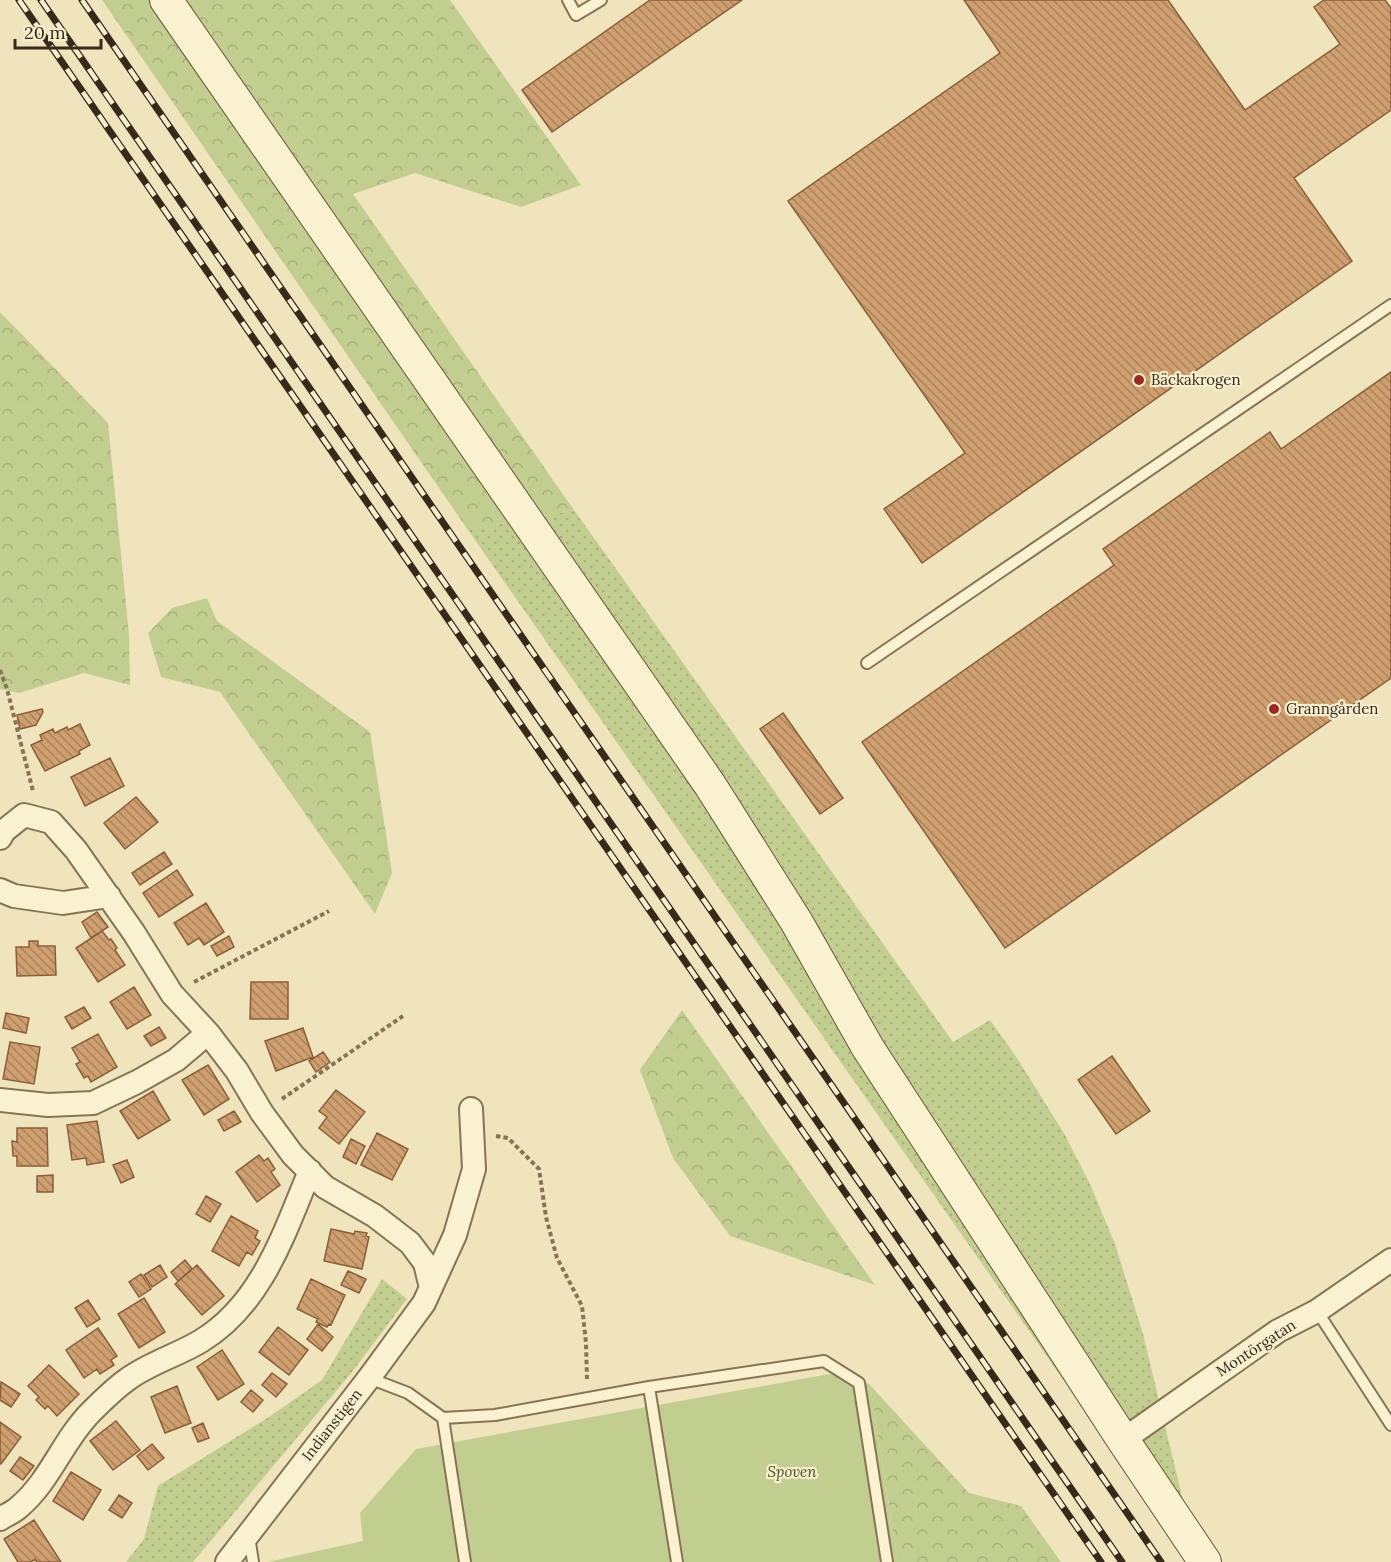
<svg xmlns="http://www.w3.org/2000/svg" width="1391" height="1562" font-family="Lora,serif">
	<defs>
		<pattern id="grass-dots" width="8" height="8" patternUnits="userSpaceOnUse" patternTransform="scale(1.5)"><rect width="8" height="8" fill="#c2ce90"/><path d="M2 2h.1M6 6h.1" fill="none" stroke="#a7b17c" stroke-width="1.8" stroke-linecap="round"/></pattern>
		<pattern id="forest-crowns" width="20" height="18" patternUnits="userSpaceOnUse" patternTransform="scale(1.5)"><rect width="20" height="18" fill="#c2ce90"/><path d="M2 6a3 3 0 1 1 6 0M12 15a3 3 0 1 1 6 0" fill="none" stroke="#a7b17c"/></pattern>
		<pattern id="building-back-hatch" width="6" height="6" patternUnits="userSpaceOnUse" patternTransform="scale(1.5)"><rect width="6" height="6" fill="#d09f70"/><path d="M-1 5l2 2M0 0l6 6M5-1l2 2" fill="none" stroke="#aa825b"/></pattern>
	</defs>
	<rect width="100%" height="100%" fill="#f0e4bd"/>
	<path fill="url(#grass-dots)" d="M574,510L953,1042L990,1020L1015,1055L1065,1135L1090,1184L1115,1244L1143,1334L1186,1513L1191,1562L468,530Z
		M382,1279L407,1299L352,1372L193,1562H126L144,1539L158,1486L269,1417L322,1380Z"/>
	<path fill="url(#forest-crowns)" d="M102,0H450L581,185L521,207L415,173L353,194L574,510L468,530Z
		M0,312L108,423L129,635L130,685L84,673L19,693L0,689Z
		M207,598L217,621L370,732L392,873L375,914L220,692L161,677L148,633L172,608Z
		M682,1010L875,1285L730,1236L673,1158L640,1070Z
		M870,1385L969,1493L1021,1506L1061,1562H898Z"/>
	<path fill="#c2ce90" d="M846,1371L870,1385L898,1562H268L363,1541L360,1513L416,1449Z"/>
	<path fill="url(#building-back-hatch)" stroke="#895f3a" stroke-width="1.5" d="M650,0H742L552,132L522,90Z
		M964,0H1168L1245,110L1340,44L1314,7L1324,0H1385L1391,8V110L1294,178L1352,261L922,563L884,509L965,453L788,201L1000,53Z
		M1391,372V678L1005,948L862,742L1114,565L1103,549L1270,432L1281,449Z
		M42,709L43,712L36,725L20,729L17,715Z
		M783,713L843,798L820,814L760,729Z
		M80,724L90,745L79,751L80,754L45,771L31,745L42,740L40,735L53,729L55,733L67,727L68,730Z
		M110,758L124,786L85,806L71,777Z
		M136,797L158,822L125,849L104,823Z
		M164,852L172,864L140,885L132,873Z
		M177,870L193,895L159,917L143,893Z
		M206,903L224,932L204,945L199,938L188,945L174,923Z
		M97,912L108,927L91,938L82,922Z
		M102,931L109,940L111,939L117,948L115,950L125,965L98,982L76,948Z
		M229,936L234,947L217,956L211,946Z
		M29,941H38V946H55L56,975L17,976L16,947H29Z
		M251,982H288V1019H250Z
		M134,987L151,1015L127,1029L110,1002Z
		M84,1007L91,1018L72,1029L65,1017Z
		M6,1013L29,1018L26,1033L3,1028Z
		M159,1027L166,1038L151,1046L144,1036Z
		M303,1028L313,1057L276,1071L265,1041Z
		M98,1034L117,1067L91,1082L88,1076L84,1078L76,1064L80,1062L72,1048Z
		M10,1042L40,1047L34,1084L3,1079Z
		M323,1052L330,1062L316,1072L309,1061Z
		M1112,1056L1150,1111L1116,1134L1078,1080Z
		M208,1065L229,1099L204,1115L182,1080Z
		M336,1090L365,1112L339,1144L319,1128L327,1117L319,1111Z
		M153,1091L170,1120L138,1139L120,1111Z
		M234,1111L241,1122L224,1131L218,1120Z
		M97,1121L104,1162L87,1165L86,1158L72,1160L67,1125Z
		M17,1128H47L48,1166H17V1156H13L12,1141L17,1142Z
		M377,1133L408,1149L392,1180L361,1165Z
		M351,1139L365,1146L356,1164L343,1157Z
		M259,1155L264,1161L268,1158L275,1169L271,1172L280,1185L257,1202L236,1172Z
		M127,1160L134,1177L121,1183L113,1165Z
		M53,1175V1192H37V1176Z
		M206,1196L221,1204L210,1222L196,1214Z
		M231,1216L258,1231L255,1238L260,1241L252,1255L247,1252L239,1266L212,1251Z
		M331,1229L354,1234L355,1231L367,1233L366,1236L369,1237L362,1269L324,1261Z
		M185,1260L192,1269L178,1281L171,1272Z
		M160,1265L167,1277L152,1287L144,1275Z
		M197,1265L224,1296L202,1315L175,1284Z
		M348,1271L366,1279L359,1293L341,1285Z
		M141,1274L151,1289L139,1297L129,1282Z
		M311,1279L345,1295L331,1325L329,1324L327,1327L316,1322L318,1319L297,1309Z
		M144,1298L165,1332L139,1348L118,1314Z
		M88,1300L100,1319L87,1327L75,1308Z
		M318,1324L333,1337L322,1351L307,1339Z
		M278,1327L308,1350L289,1375L259,1352Z
		M98,1328L117,1356L111,1360L114,1365L100,1374L97,1369L84,1378L66,1350Z
		M222,1350L244,1384L218,1400L197,1367Z
		M49,1365L79,1394L57,1416L48,1406L45,1409L36,1400L39,1397L28,1386Z
		M272,1373L287,1384L276,1397L262,1385Z
		M1,1382L20,1394L11,1407L0,1400Z
		M177,1386L191,1423L165,1433L151,1397Z
		M251,1390L263,1400L253,1412L241,1402Z
		M116,1421L140,1450L113,1470L90,1441Z
		M0,1422L21,1437L1,1464L0,1463Z
		M203,1423L209,1438L198,1442L192,1428Z
		M152,1444L164,1458L148,1470L137,1456Z
		M20,1457L34,1466L23,1480L10,1471Z
		M71,1472L101,1490L83,1520L53,1501Z
		M119,1495L132,1503L122,1518L109,1510Z
		M34,1520L61,1562H37L35,1559L31,1562H18L4,1539Z"/>
	<g fill="none" stroke-linecap="round" stroke-linejoin="round">
		<g stroke="#887455" stroke-width="14">
			<path id="lane" d="M568,0L576,15L601,0
				M867,663L1391,305
				M1317,1311L1391,1425
				M369,1378L408,1393L443,1418L495,1415L649,1387L824,1361L859,1383L887,1562
				M649,1387L677,1562
				M443,1418L465,1562
				M249,1536L253,1562"/>
		</g>
		<g stroke="#887455" stroke-width="26">
			<path id="street" d="M0,838L4,831L24,815L51,822L76,850L134,933L172,994L208,1033L237,1071L262,1113L293,1155L325,1187L375,1216L410,1243L425,1263L431,1288
				M0,890L14,896L63,903L109,896
				M0,1100L48,1105L93,1103L137,1082L176,1060L208,1033
				M1123,1440L1278,1331L1317,1311L1391,1260
				M0,1519C6,1515 14,1512 19,1507C50,1481 63,1440 91,1412C102,1401 115,1388 128,1379C150,1363 178,1355 201,1341C262,1304 284,1233 310,1171
				M227,1562L369,1378L424,1303L455,1235L474,1169L471,1109"/>
		</g>
		<g stroke="#6a5539" stroke-width="34">
			<path id="secondary" d="M166,0L710,785L796,921L868,1048L1123,1440L1205,1562"/>
		</g>
		<path stroke="#887455" stroke-width="4" stroke-dasharray="4.5 3" stroke-linecap="butt" d="M0,670L7,689L33,791
			M194,982L329,911
			M282,1099L403,1016
			M496,1136L508,1138L539,1169L546,1217L557,1258L582,1306L586,1343L587,1379"/>
		<use href="#lane" stroke="#faf1d0" stroke-width="10"/>
		<use href="#street" stroke="#faf1d0" stroke-width="22"/>
		<use href="#secondary" stroke="#faf1d0" stroke-width="32"/>
		<g stroke="#372a1b" stroke-width="7">
			<path id="rail" d="M19,0L1101,1562
				M41,0L1122,1562
				M82,0L1161,1562"/>
		</g>
		<use href="#rail" stroke="#f7eecd" stroke-width="4.5" stroke-dasharray="14" stroke-linecap="butt"/>
	</g>
	<g fill="#9a2a22" stroke="#f7eecd" stroke-width="2">
		<circle cx="1139" cy="380" r="6"/>
		<circle cx="1274" cy="709" r="6"/>
	</g>
	<g text-anchor="middle" stroke-width="4.5" stroke-linejoin="round" paint-order="stroke">
		<g font-size="15" fill="#372a1b" stroke="#f7eecd" text-anchor="start">
			<text x="1151" y="385">Bäckakrogen</text>
			<text x="1286" y="714">Granngården</text>
		</g>
		<g font-size="15" fill="#372a1b" stroke="#f7eecd">
			<text transform="translate(1256 1348) rotate(-33)" y="5">Montörgatan</text>
			<text transform="translate(332 1425) rotate(-52)" y="5">Indianstigen</text>
		</g>
		<g font-size="15" font-style="italic" fill="#435420" stroke="#f7eecd">
			<text x="792" y="1477">Spoven</text>
		</g>
	</g>
	<path d="M15 39v9h86v-9" fill="none" stroke="#372a1b" stroke-width="3"/>
	<text x="24" y="39" font-size="18" fill="#372a1b" stroke="#f7eecd" stroke-width="4.5" paint-order="stroke">20 m</text>
</svg>
